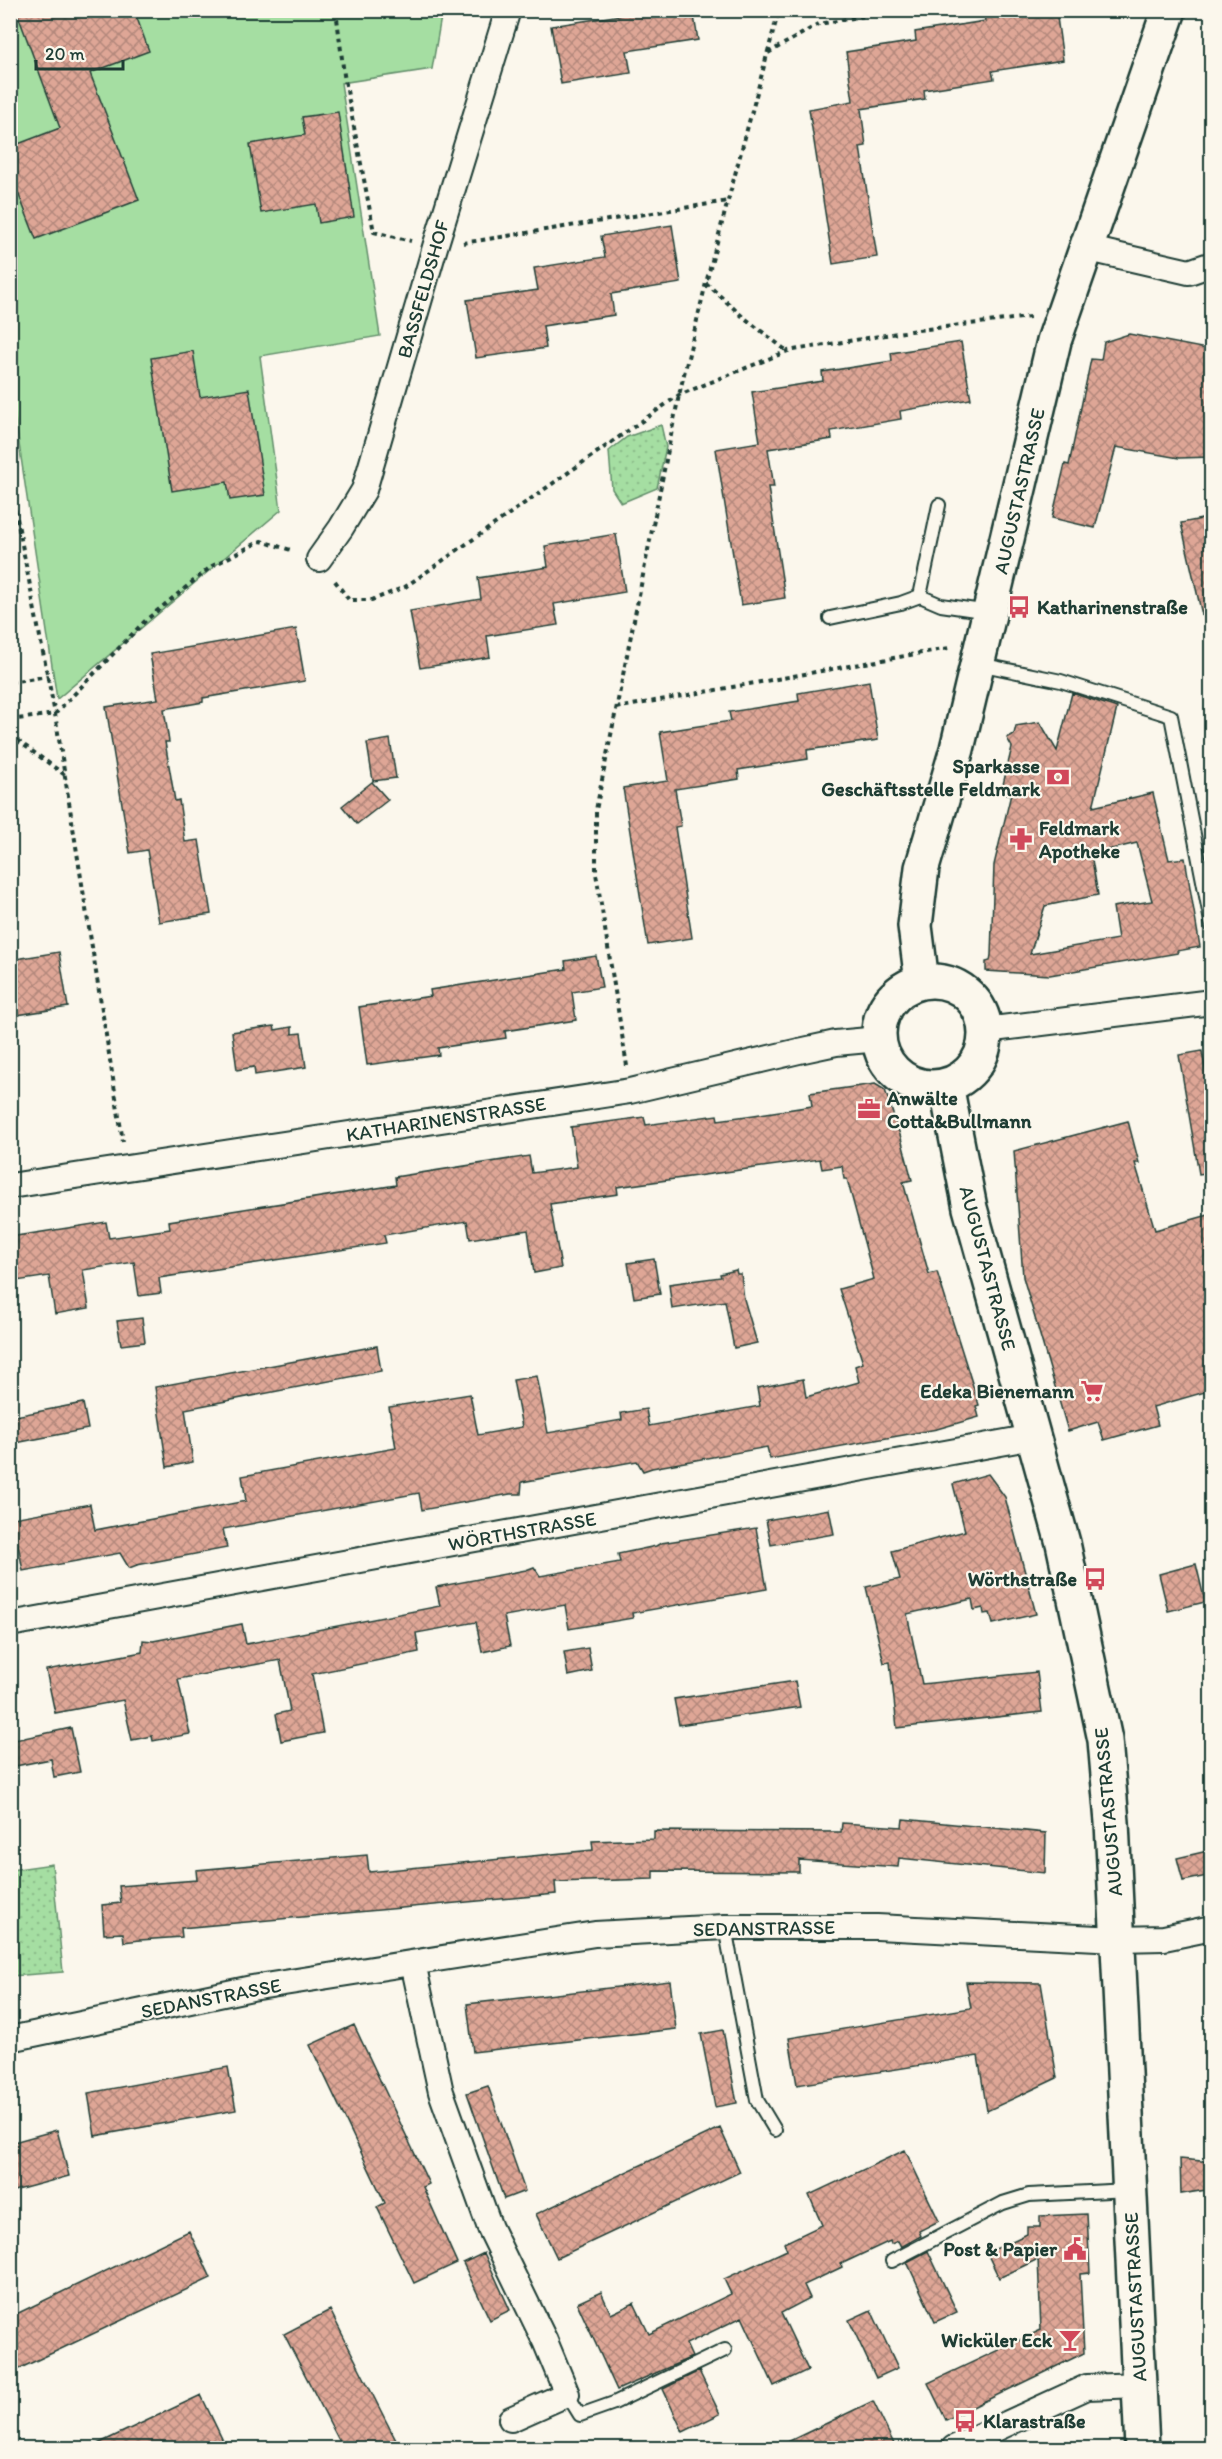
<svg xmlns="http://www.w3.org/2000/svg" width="1222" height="2459" font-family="Itim,sans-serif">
	<defs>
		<pattern id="park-dots" width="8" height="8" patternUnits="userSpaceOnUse" patternTransform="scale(1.5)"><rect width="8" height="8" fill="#a5dea2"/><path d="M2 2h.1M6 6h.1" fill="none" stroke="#8ebf8c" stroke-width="1.8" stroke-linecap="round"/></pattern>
		<pattern id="building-cross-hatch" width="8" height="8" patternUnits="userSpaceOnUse" patternTransform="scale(1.5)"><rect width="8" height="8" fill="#dea696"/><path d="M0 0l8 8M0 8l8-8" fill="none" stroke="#b3887b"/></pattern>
	</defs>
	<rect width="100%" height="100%" fill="#fbf7ec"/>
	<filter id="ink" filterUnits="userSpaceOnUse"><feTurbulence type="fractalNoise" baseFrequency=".0167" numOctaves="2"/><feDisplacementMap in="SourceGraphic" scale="12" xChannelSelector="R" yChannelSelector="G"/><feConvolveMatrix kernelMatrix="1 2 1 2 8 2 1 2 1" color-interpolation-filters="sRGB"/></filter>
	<g filter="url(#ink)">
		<path fill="#a5dea2" stroke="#628e6b" stroke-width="1.5" d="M10,11H442L432,69L341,83L380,336L260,356L281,510L57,699L11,390Z"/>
		<path fill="url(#park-dots)" stroke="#628e6b" stroke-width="1.5" d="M661,425L666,447L657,488L621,503L612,489L609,451L627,437Z
			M52,1864L63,1972L11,1976V1870Z"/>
		<path fill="url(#building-cross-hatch)" stroke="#1f3d34" stroke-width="1.5" fill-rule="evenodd" d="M16,10H134L149,51L90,73L139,200L36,239L10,172V147L60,128Z
			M621,10H693L698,40L627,51L631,73L561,84L551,26L621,15Z
			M997,10H1056L1063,60L992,71L994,79L924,90L925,99L861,109L866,146L860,147L877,257L833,264L809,109L853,101L846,52L916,41L915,32L985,21L984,13Z
			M338,112L354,217L319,223L316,204L261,213L250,144L305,135L302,117Z
			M672,225L681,283L611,294L614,315L543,326L546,348L476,358L467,300L538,290L534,268L605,257L601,236Z
			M1129,334L1212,350V457L1179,458L1116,447L1095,528L1052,518L1065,464L1069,465L1091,359L1101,360L1104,342Z
			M961,342L971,399L900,411L901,419L831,431L832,439L768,449L774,487H768L785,598L741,605L716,449L760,442L752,392L823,381L822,372L892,361L891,353Z
			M193,351L200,397L249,389L265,495L230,500L227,482L172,491L151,358Z
			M1212,517V614L1202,615L1181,523Z
			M616,534L625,592L554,604L558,625L487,636L490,657L420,668L410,611L481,599L478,578L548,567L545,546Z
			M296,629L305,681L203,698V702L164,709L169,742H165L175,801L179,800L185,842L199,840L211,914L159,922L147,850L130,853L106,707L158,699L150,654Z
			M869,681L878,740L807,750L808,759L738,770L739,779L675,789L681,826L675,827L692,938L648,945L623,788L668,781L660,732L731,721L729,712L799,701L798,693Z
			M1072,693L1117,708L1093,807L1153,793L1169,860L1185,858L1200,947L1177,951L1178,953L1050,975L986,971V962L990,961L991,955L994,865L1011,794L1001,793L1012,747L1007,738L1014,734L1016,726L1040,722L1057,751ZM1137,843L1152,901L1113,907L1118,939L1030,954L1045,906L1098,895L1091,854Z
			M390,739L396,778L373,781L367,743Z
			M372,782L388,800L357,824L342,806Z
			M59,952L68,1007L10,1016V960Z
			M596,956L602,987L572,992L576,1020L505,1031L506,1038L438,1048L439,1055L367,1065L359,1007L431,996L430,990L566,969L565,961Z
			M274,1026L275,1030L292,1027V1034L301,1033L306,1067L255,1075L254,1067L237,1070L232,1032Z
			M1202,1051L1212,1106V1172L1199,1174L1179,1055Z
			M875,1084L885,1090L901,1138L912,1180L903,1182L929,1274L937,1272L979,1405L976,1406L979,1417L937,1429L770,1459L767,1447L652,1468L643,1471L637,1461L522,1482L521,1494H510L422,1510L419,1493L223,1529L227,1548L137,1565L129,1568L120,1553L23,1571L13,1518L90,1504L95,1530L246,1501L242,1476L396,1448L389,1407L470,1394L478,1435L522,1427L513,1380L537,1376L548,1433L622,1420L621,1413L646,1409L649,1426L760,1406L757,1388L803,1379L806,1397L859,1382L855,1366L863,1363L839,1289L874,1279L847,1179H844L842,1166L822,1169L820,1159L617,1187L618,1194L550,1204L561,1268L534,1273L528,1230L470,1239L467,1221L384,1235L386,1243L159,1278L161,1293L139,1296L134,1262L83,1270L89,1308L55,1314L49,1276L10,1282V1237L106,1222L109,1238L170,1229L169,1221L396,1185L395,1177L529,1156L532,1173L577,1167L571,1127L644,1117L646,1125L717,1115L718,1120L754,1115L812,1106L810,1093Z
			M1128,1121L1139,1163H1135L1155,1230L1212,1214V1390L1153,1407L1158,1425L1104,1440L1098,1422L1068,1431L1023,1277L1014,1151Z
			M654,1259L660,1294L634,1298L628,1263Z
			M736,1270L737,1274H741L744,1299L757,1343L734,1348L725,1301L672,1309L669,1284L721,1277L720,1274Z
			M142,1318L145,1342L121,1345L117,1321Z
			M377,1346L381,1371L185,1409L193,1462L167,1467L155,1387Z
			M83,1403L88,1429L10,1444V1417Z
			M988,1474L1005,1497L1036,1614L993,1624L990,1613L984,1614L983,1608L974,1610L972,1599L907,1614L922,1684L1037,1672L1042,1712L897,1728L890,1662L884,1663L866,1587L900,1579L892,1551L965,1531L953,1484Z
			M829,1509L834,1534L771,1545L766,1520Z
			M756,1528L767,1589L632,1613L633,1618L569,1629L565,1605L504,1616L510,1646L482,1652L476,1622L416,1633L419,1652L312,1674L323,1733L281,1741L276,1714L290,1711L280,1660L178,1679L190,1734L153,1741L152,1736L132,1740L123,1700L55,1713L46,1670L142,1652L143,1640L153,1641L242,1624L246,1644L440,1606L436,1587L526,1570L534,1567L540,1576L620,1562L618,1554L656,1546L661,1543Z
			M1196,1564L1205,1602L1168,1611L1159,1574Z
			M588,1648L592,1671L568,1676L564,1652Z
			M795,1681L800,1707L679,1725L674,1699Z
			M71,1728L80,1772L54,1777L51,1759L10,1767V1741Z
			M903,1819L1046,1833L1045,1873L899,1858L898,1867L799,1860V1872L653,1871V1879L555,1882L556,1894L181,1928L182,1937L140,1940L124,1942L123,1933L104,1934L102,1905L121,1903L119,1886L197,1880L196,1870L367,1855L369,1872L593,1850L592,1841L654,1839V1831L841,1832L842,1823L902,1827Z
			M1212,1850V1875L1183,1881L1177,1858Z
			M670,1981L676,2029L473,2052L467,2004Z
			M966,1982L1041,1983L1057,2078L987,2111L978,2056L797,2085L789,2038L971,2008Z
			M354,2025L429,2184L423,2187L457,2263L414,2283L377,2207L385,2203L310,2045Z
			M723,2030L737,2103L715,2107L701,2034Z
			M228,2067L236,2110L95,2136L88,2093Z
			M488,2086L525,2191L504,2199L467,2093Z
			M720,2128L740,2172L557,2258L536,2214Z
			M57,2130L69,2176L10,2192V2143Z
			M905,2150L939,2221L919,2231L921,2236L901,2247L898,2241L891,2244L890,2241L841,2264L842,2267L804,2285L810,2298L781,2313L808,2370L774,2386L742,2317L686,2344L692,2357L617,2390L577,2303L601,2292L611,2314L634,2303L649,2334L731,2294L724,2279L787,2250L784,2243L822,2225L809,2195Z
			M1180,2159L1212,2162V2189L1181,2194Z
			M1087,2214L1090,2273L1080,2274L1084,2353L946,2420L928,2383L1041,2330L1038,2259L999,2278L987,2253L1027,2234V2227H1040V2216Z
			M189,2231L211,2278L10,2373V2317Z
			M928,2251L957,2312L935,2322L907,2262Z
			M484,2253L510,2310L490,2320L463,2263Z
			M330,2310L386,2421L400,2448H343L284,2334Z
			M871,2310L898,2368L876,2378L849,2320Z
			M699,2371L720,2414L683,2432L663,2389Z
			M201,2395L223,2441L208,2448H89Z
			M873,2401L896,2448H775Z"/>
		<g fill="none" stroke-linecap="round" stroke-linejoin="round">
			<g stroke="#1f3d34" stroke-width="16">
				<path id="lane" d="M939,505L920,596L941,605L989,612
					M830,618L901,603L920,596
					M979,664L1061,681L1171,716L1212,927
					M725,1927L757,2100L775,2130
					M892,2261L1003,2203L1029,2195L1129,2190
					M567,2394L580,2415L614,2403L725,2350"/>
			</g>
			<g stroke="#1f3d34" stroke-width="28">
				<path id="street" d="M1085,248L1189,272L1212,264
					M319,559L341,528L364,490L435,247L508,10
					M985,1030L1212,1002
					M10,1186L630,1091L799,1051L836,1043L879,1039
					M10,1624L1033,1437
					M413,1963L441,2092L490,2228L545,2341L567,2394L511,2419
					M10,2039L252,1988L595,1934L725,1927H877L1117,1939L1164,1938L1212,1928
					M954,2448L1087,2387L1139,2385"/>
			</g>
			<g stroke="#1f3d34" stroke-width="38">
				<path id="secondary" d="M879 1034a53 53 0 1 1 106 0a53 53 0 1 1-106 0Z
					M922,982L915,926L922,868L957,749L1054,341L1169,10
					M946,1085L970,1208L1063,1543L1105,1740L1112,1822L1142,2448"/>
			</g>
			<path stroke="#1f3d34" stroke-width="4" stroke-dasharray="4.5 4.5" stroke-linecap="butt" d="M336,10L344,75L374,232L411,241
				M768,53L819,24L898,10
				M463,243L728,201
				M706,283L742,316L787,351
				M10,483L55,714L123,1142
				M335,581L349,600H372L405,587L679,395L788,351L910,331L1030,317
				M10,682L48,676
				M616,708L949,648
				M10,720L55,714L146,620L212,566L261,541L294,551
				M10,735L65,775
				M627,1066L596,873V810L679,395L706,283L779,10"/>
			<use href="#lane" stroke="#fbf7ec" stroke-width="12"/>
			<use href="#street" stroke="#fbf7ec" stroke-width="24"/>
			<use href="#secondary" stroke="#fbf7ec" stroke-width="33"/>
		</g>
	</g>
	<defs>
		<g id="bus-bare" transform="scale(1.8)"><path d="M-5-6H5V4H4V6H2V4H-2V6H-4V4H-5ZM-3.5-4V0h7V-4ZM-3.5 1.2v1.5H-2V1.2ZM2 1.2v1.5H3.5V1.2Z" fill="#d1495b" stroke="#fbf7ec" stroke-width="2.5" paint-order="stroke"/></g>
		<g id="bank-bare" transform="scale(1.8)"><path d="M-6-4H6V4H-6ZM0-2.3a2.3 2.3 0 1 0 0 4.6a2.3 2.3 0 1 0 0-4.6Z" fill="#d1495b" stroke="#fbf7ec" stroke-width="2.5" paint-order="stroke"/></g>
		<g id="pharmacy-bare" transform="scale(1.8)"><path d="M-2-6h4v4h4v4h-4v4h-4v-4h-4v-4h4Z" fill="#d1495b" stroke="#fbf7ec" stroke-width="2.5" paint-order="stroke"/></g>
		<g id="office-bare" transform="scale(1.8)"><path d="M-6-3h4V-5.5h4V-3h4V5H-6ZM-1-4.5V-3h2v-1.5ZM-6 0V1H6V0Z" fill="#d1495b" stroke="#fbf7ec" stroke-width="2.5" paint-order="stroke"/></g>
		<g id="supermarket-bare" transform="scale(1.8)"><path d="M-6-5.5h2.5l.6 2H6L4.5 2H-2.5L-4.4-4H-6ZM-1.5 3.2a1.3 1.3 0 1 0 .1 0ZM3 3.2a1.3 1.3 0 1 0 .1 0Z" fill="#d1495b" stroke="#fbf7ec" stroke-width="2.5" paint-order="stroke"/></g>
		<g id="civic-bare" transform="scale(1.8)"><path d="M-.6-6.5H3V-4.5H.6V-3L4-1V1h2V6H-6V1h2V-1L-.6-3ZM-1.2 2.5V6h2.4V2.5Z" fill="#d1495b" stroke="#fbf7ec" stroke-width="2.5" paint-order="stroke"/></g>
		<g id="bar-bare" transform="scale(1.8)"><path d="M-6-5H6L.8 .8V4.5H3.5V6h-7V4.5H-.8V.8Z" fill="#d1495b" stroke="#fbf7ec" stroke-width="2.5" paint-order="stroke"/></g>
	</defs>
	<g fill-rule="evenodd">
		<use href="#bus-bare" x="1019" y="607"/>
		<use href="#bank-bare" x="1058" y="777"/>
		<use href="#pharmacy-bare" x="1021" y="839"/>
		<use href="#office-bare" x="869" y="1109"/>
		<use href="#supermarket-bare" x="1092" y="1391"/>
		<use href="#bus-bare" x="1095" y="1579"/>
		<use href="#civic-bare" x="1075" y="2249"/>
		<use href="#bar-bare" x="1070" y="2340"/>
		<use href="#bus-bare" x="965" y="2421"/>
	</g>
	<g text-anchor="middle" stroke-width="4.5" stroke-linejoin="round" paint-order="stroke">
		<g font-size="20" fill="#1f3d34" stroke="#fbf7ec">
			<text transform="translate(423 289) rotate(-74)" y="7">BASSFELDSHOF</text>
			<text transform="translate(1019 491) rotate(-77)" y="7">AUGUSTASTRASSE</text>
			<text transform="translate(446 1119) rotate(-9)" y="7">KATHARINENSTRASSE</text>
			<text transform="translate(988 1268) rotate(75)" y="7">AUGUSTASTRASSE</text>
			<text transform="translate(522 1531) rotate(-10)" y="7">WÖRTHSTRASSE</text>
			<text transform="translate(1108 1812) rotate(-95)" y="7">AUGUSTASTRASSE</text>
			<text transform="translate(764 1928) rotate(-1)" y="7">SEDANSTRASSE</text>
			<text transform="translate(211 1998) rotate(-11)" y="7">SEDANSTRASSE</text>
			<text transform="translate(1135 2297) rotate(-93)" y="7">AUGUSTASTRASSE</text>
		</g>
		<g font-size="20" font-weight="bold" fill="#1f3d34" stroke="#fbf7ec" text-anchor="end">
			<text x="1037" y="614" text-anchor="start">Katharinenstraße</text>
			<text x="1040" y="773">Sparkasse<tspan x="1040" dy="23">Geschäftsstelle Feldmark</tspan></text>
			<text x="1039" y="835" text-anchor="start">Feldmark<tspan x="1039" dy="23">Apotheke</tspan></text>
			<text x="887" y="1105" text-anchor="start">Anwälte<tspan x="887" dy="23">Cotta&amp;Bullmann</tspan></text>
			<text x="1074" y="1398">Edeka Bienemann</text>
			<text x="1077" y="1586">Wörthstraße</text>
			<text x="1057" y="2256">Post &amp; Papier</text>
			<text x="1052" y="2347">Wicküler Eck</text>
			<text x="983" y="2428" text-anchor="start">Klarastraße</text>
		</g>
	</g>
	<rect width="1222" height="2459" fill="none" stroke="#fbf7ec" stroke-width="36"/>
	<rect x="18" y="18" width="1186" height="2423" fill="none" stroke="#1f3d34" stroke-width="2" filter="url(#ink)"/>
	<path d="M36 60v9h87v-9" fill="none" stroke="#1f3d34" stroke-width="3"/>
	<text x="45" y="60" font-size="18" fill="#1f3d34" stroke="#fbf7ec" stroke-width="4.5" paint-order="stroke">20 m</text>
</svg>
